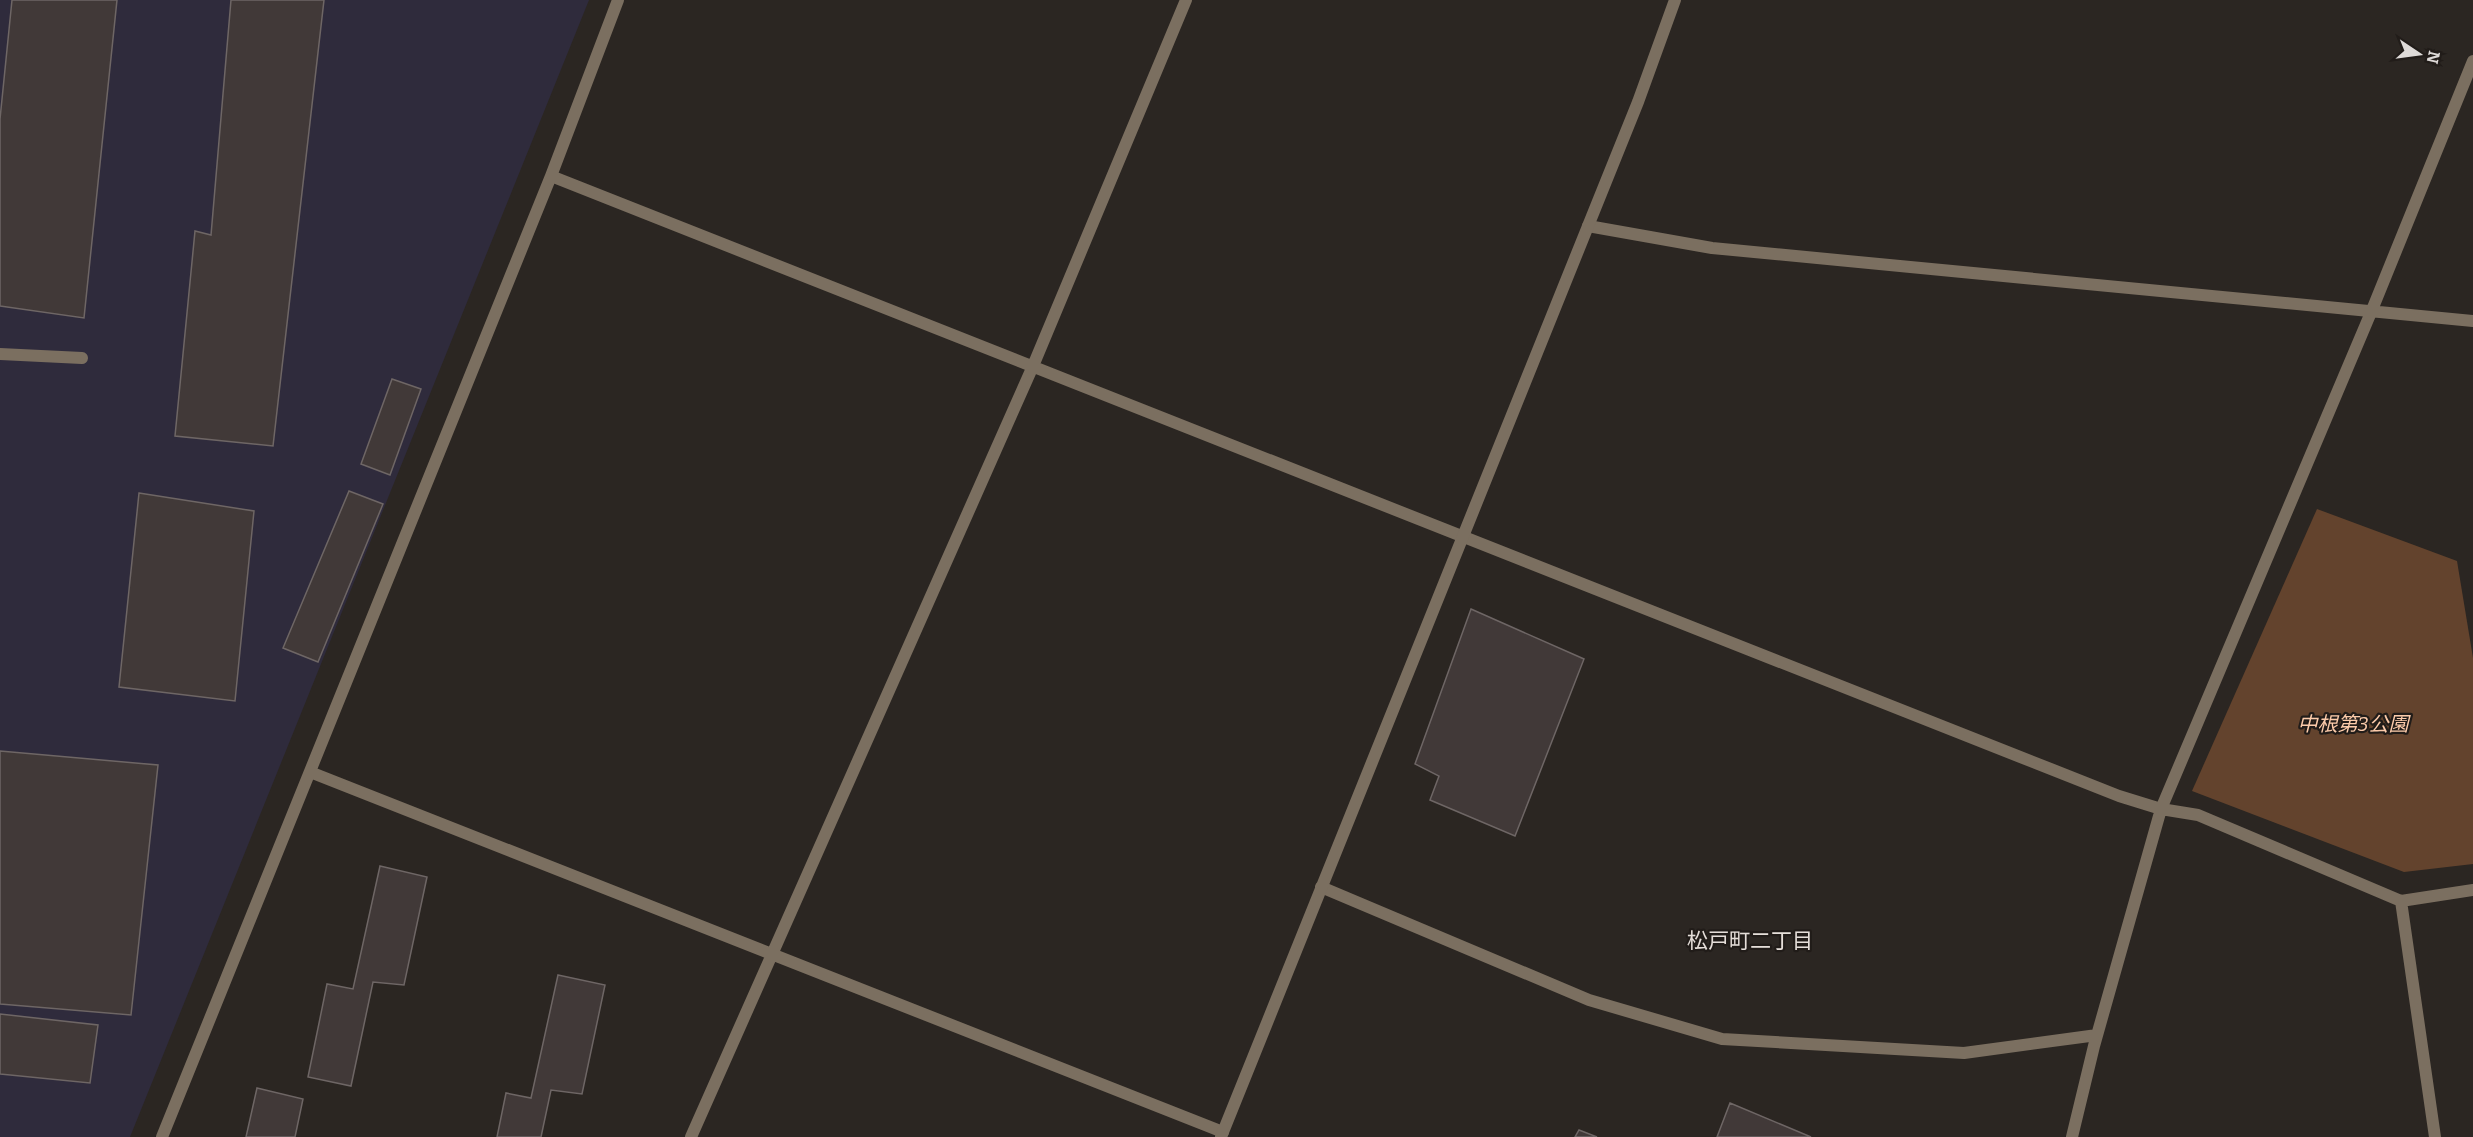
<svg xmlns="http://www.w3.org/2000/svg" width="2473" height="1137" font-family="Bitter,'Noto Sans JP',serif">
	<rect width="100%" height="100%" fill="#2b2622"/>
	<path fill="#2f2b3c" d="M0,0H589L130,1137H0Z"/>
	<path fill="#63432d" d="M2317,509L2457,561L2473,658V864L2404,872L2192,791Z"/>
	<path fill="#413938" stroke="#6e6665" stroke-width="1.5" d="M12,0H117L84,318L0,306V119Z
		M231,0H324L273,446L175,436L195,231L211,235Z
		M392,379L421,389L390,475L361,464Z
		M349,491L383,504L318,662L283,648Z
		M139,493L254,511L235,701L119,687Z
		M1471,609L1584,659L1515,836L1430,800L1439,776L1415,764Z
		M0,751L158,765L131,1015L0,1004Z
		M380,866L427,877L404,985L373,982L351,1086L308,1077L327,984L353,989Z
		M558,975L605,985L582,1094L551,1090L541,1137H497L506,1093L531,1098Z
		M0,1014L98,1025L90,1083L0,1074Z
		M257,1088L303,1099L295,1137H246Z
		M1730,1103L1811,1137H1717Z
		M1579,1130L1597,1137H1575Z"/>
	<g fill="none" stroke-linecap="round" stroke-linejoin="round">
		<path stroke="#7b6f60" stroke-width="12" d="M0,354L82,358"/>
		<path stroke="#7b6f60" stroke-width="12" d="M551,176L2119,796L2161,809L2198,815L2401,901L2473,890
			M1588,226L1712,248L2473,321
			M310,772L1223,1132
			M1321,887L1589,1000L1722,1039L1964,1053L2097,1035
			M2401,901L2435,1137
			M162,1137L551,176L618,0
			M691,1137L1033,366L1186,0
			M2072,1137L2094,1046L2161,809L2372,310L2473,61"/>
		<path stroke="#7b6f60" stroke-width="12" d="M1221,1137L1638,102L1675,0"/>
	</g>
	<g text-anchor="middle" stroke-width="4.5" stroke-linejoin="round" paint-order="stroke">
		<g font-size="20" font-style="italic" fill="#fccbaa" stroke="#211c19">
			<text x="2353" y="731">中根第3公園</text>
		</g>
		<g font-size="21" fill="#e5ded9" stroke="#211c19">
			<text x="1750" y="948">松戸町二丁目</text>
		</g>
	</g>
	<g transform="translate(2419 54) rotate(103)" stroke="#211c19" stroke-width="4.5" paint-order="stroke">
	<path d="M0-4.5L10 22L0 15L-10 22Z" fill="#dedad8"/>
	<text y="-9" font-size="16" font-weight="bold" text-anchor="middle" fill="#dedad8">N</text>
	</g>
</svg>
